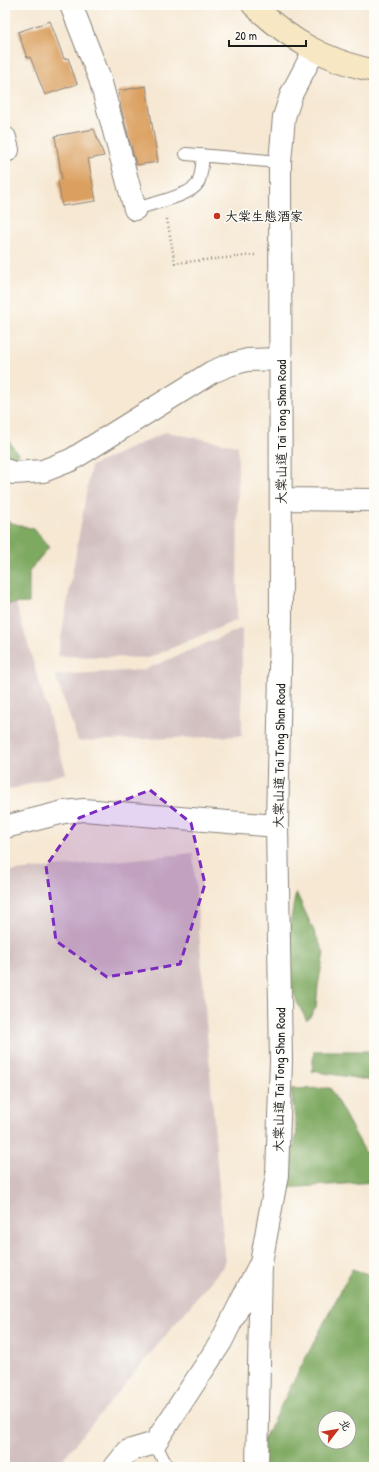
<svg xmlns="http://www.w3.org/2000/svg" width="379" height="1472" font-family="'Patrick Hand','LXGW WenKai TC',sans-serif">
	<rect width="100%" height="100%" fill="#fdfcf7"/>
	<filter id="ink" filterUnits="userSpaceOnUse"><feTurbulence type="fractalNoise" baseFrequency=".025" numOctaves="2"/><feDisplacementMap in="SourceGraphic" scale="8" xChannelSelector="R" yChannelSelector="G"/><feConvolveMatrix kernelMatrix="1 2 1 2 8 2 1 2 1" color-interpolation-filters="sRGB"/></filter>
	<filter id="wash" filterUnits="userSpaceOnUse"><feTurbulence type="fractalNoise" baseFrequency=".012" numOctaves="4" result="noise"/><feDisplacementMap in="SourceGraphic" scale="16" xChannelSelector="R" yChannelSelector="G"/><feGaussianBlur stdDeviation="0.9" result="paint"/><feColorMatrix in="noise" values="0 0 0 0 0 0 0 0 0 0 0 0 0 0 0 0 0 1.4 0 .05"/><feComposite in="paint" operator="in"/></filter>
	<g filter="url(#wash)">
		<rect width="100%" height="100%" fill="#f6e8d3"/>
		<path fill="#d2bfc0" d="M166,432L238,446L237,620L149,658L58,656L91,466Z
			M5,567L66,773L5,791Z
			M242,628V736L78,741L55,675L144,670Z
			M193,853L225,1264L56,1467H5V872Z"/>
		<path fill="#7ea960" stroke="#4d623e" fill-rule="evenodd" d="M5,436L18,454L16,462L5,460Z
			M5,521L34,529L49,547L29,571V603L5,604Z
			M296,892L324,953L318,986L316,1008L307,1021L297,1002L286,972L284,956Z
			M314,1051H374V1081L312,1071Z
			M330,1088L374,1168V1182L285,1188L297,1134L291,1089Z
			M352,1269L374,1276V1467H249ZM325,1418H349V1442H325Z"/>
		<g id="blocks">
			<path fill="#dba060" d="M50,21L64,59L68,58L77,84L45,95L30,57L27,58L18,32Z
				M146,86L158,162L136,165L121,108L118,91Z
				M94,129L104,156L88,159L96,201L62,206L58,180L62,179L55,136Z"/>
		</g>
	</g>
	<g filter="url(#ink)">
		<use href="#blocks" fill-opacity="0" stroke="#898278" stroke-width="1"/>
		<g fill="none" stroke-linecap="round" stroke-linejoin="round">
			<g stroke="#898278" stroke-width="14">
				<path id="lane" d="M186,154L280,162
					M135,209C150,204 191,196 198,183C202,175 202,164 203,155
					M155,1443L167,1467"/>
			</g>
			<g stroke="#898278" stroke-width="24">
				<path id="street" d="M71,5L100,79L135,209
					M5,138L8,150
					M5,470L14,473L43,471L71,460L212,372L229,365L247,360L281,359
					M281,499L374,500
					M5,827L64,812L84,810L277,826
					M115,1467L128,1451L155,1443L221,1342L258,1268
					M257,1467L261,1263L277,1175L281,1060L277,826L281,619L280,162L284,117L292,93L314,51"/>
			</g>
			<g stroke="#898278" stroke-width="24">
				<path id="secondary" d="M253,5C291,41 323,59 374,71"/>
			</g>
			<path stroke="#898278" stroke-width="2.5" stroke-dasharray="1 3" stroke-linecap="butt" d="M167,219L175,263L255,255"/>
			<use href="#lane" stroke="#fff" stroke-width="12"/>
			<use href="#street" stroke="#fff" stroke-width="22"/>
			<use href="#secondary" stroke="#f7e8c3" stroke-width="22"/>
		</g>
	</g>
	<path fill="#7b2cbf" fill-opacity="0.2" stroke="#7b2cbf" stroke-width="3" stroke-dasharray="8 5" stroke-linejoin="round" d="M150,790L191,823L205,884L180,964L107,977L56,941L46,866L79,818Z"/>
	<circle fill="#c8321e" stroke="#fdfcf7" stroke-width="1.5" cx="217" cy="216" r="4"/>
	<g text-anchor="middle" stroke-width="3" stroke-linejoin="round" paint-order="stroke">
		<g font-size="13" fill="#1c1c1c" stroke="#fdfcf7" text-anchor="start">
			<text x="225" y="221">大棠生態酒家</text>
		</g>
		<g font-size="13" fill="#1c1c1c" stroke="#fdfcf7">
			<text transform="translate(281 432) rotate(-90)" y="5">大棠山道 Tai Tong Shan Road</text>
			<text transform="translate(279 756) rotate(-89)" y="5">大棠山道 Tai Tong Shan Road</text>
			<text transform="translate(279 1080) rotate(-89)" y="5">大棠山道 Tai Tong Shan Road</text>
		</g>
	</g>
	<rect width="379" height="1472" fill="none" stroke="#fdfcf7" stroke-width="20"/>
	<g transform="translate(337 1430) rotate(59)"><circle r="19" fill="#fdfcf7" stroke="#a3a29f"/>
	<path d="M0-3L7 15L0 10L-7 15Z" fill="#c8321e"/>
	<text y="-6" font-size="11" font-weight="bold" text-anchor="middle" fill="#1c1c1c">北</text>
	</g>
	<path d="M229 40v6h77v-6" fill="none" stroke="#1c1c1c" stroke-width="2"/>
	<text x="235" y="40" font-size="12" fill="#1c1c1c" stroke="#fdfcf7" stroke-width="3" paint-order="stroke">20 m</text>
</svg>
